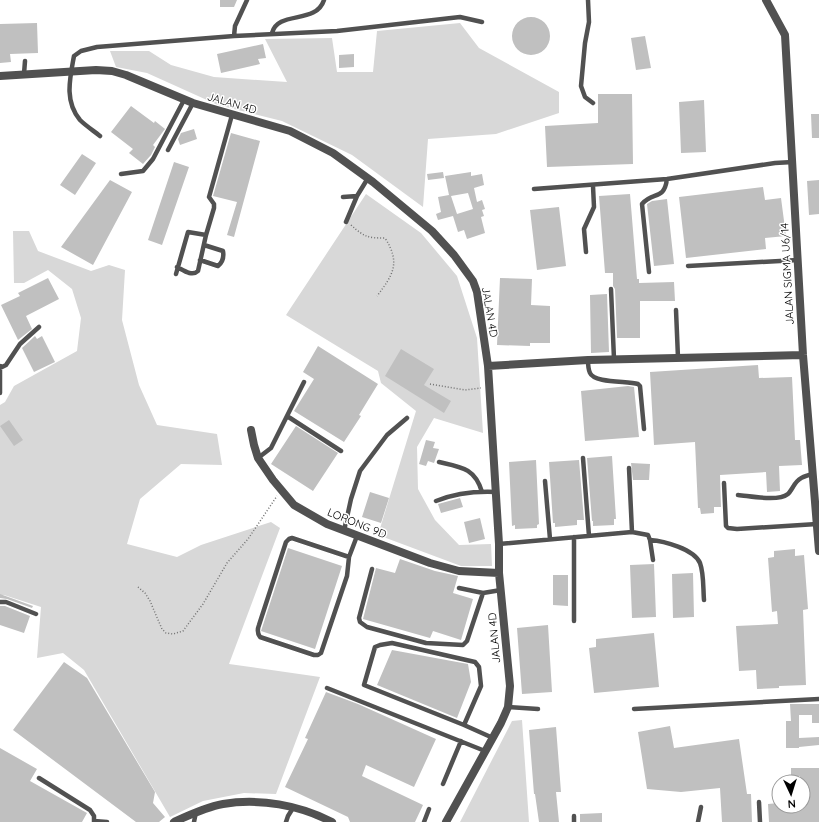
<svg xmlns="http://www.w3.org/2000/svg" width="819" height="822" font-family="Quicksand,sans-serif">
	<rect width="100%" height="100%" fill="#fff"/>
	<path fill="#d8d8d8" d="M460,23L479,48L559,92V113L496,134L428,139L423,207L352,155L282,121L218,105L147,73L116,67L110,51H149L171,65L214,77L287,82L265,39L332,38L337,72H373L377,31Z
		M366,194L421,233L457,276L477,338L483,433L434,418L417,447L418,489L435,520L459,545L491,544L492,566H461L378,535L416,411L381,383L378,371L286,315Z
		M13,231H29L38,251L91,271L109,265L125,270L122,320L139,385L157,425L217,434L222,465L181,464L140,499L127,544L177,557L201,545L271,522L280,528L229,664L320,677L276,794L244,793L203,801L170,817L84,670L63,653L37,658L41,607L4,595H0V405L5,402L14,386L77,351L81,318L72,289L48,270L24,283H14Z
		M522,720L529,822H460L512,721Z"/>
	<path fill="#c0c0c0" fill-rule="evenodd" d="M220,0H237L234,7H220Z
		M512 36a19 19 0 1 1 38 0a19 19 0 1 1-38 0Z
		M37,23L38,53L10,54L11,62L0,63V24Z
		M645,36L651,68L636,70L631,38Z
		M263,44L266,58L258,59L260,64L221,73L217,54Z
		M354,54V67L339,68V55Z
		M598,94H632L633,164L547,167L545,126L598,123Z
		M704,100L706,152L681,153L679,102Z
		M131,106L154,123L155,121L165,129L153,145L155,147L151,155L143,164L129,153L133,149L111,132Z
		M811,114H819V138H812Z
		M194,129L197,139L180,145L178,139L181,133Z
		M231,133L260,141L234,237L227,235L237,202L213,196Z
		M82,154L96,163L75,195L60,185Z
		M174,162L189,167L162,245L148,240Z
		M443,172L444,178L428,180L427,174Z
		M471,172V176L482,174L484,185L474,188L477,202L482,200L485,209L482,210L484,216L481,217L485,233L467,239L464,230L458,232L453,216L438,220L436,214L441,212L438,197L449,195L445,176ZM468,193L473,209L457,214L451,196Z
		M110,180L132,192L93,265L61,247Z
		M819,180V214L809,215L807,181Z
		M763,187L765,200L781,198L786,236L765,238L766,249L686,258L679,197Z
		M630,194L637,279H639V283L674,282L675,301H640V338H617L615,289L613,286V273H605L599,196Z
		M667,199L674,264L654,266L647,204L652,201Z
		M559,207L566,266L537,270L530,210Z
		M48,278L59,299L26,316L32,329L18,340L1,305L20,296L18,293Z
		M500,278L532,279L531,305L550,306V343H530V346L497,345Z
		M607,294L609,352L591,353L590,295Z
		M35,336L37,339L42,336L55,362L34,372L22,348Z
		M318,346L378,384L359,415L361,416L344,442L294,411L314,379L303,372Z
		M401,349L434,369L424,385L451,401L444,413L385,376Z
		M758,365L759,378L792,377L795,440H800L802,465L779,466L780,491L767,492L766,472L720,475L721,507H714V513L701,514L700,508H698L695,442L654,445L650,372Z
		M628,386L634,387L639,437L585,441L581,391Z
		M9,420L23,440L14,446L0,426Z
		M296,426L338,453L313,491L271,464Z
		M426,440L435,442L433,448L439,449L434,463L428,461L426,466L419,464Z
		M612,456L616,519H614V525L593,526V521H592L587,458Z
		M536,460L539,524L537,525V528L515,529V525L512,526L509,462Z
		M579,460L584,520H577V525L555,527V523H553L549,462Z
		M631,463L650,464L649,480H633Z
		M370,492L389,498L381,523L362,517Z
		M460,498L463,507L441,513L438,504Z
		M480,518L485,539L469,543L464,522Z
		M288,548L342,566L315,649L261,631Z
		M795,549V556L804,555L808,609L803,610L806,685L779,686V688L757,689L756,670L739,671L736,626L778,624L777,611L772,612L768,558L774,557V551Z
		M400,559L435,571L458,576L453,593L473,599L461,640L433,631L430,638L363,619L376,568L395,573Z
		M654,564L656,617L632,618L630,565Z
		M693,573L694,617L673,618L672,574Z
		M553,575H568V606L553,605Z
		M0,594L33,606L32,608L7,599L0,598Z
		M0,606H5L30,616L24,633L0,625Z
		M548,625L552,692L522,694L517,628Z
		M654,633L659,687L594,693L589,648L596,647V639Z
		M392,650L468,664L471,682L457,718L377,685Z
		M64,662L87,678L155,792L153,803L165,817L159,822H136L13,730Z
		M326,692L358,704L436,739L414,787L366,765L362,776L423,805L415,822H350L348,817L285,787L308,739L305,738Z
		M790,704H819V723H812V715H799V738L819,737V745L799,747V748H786V721H791Z
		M670,726L674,748L739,739L747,794H751L752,822H722L720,788L681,792L647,789L638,732Z
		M556,727L561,792H556L559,822H539L535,794H534L529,730Z
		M0,748L37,769L30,781L87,813L82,822H0Z
		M791,768H819V822H769L768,804L779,803V806H803V782H800V776H791Z
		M602,813V822H580V814Z"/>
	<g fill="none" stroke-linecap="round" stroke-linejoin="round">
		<path stroke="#737373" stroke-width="1.5" stroke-dasharray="1 2" stroke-linecap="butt" d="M351,225C364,237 368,238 385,238C401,263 393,275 377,296
			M430,384L465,390L481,388
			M138,587L145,593L150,601L162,629L166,633L173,634L183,631L203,604L227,563L248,539L277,496"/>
		<path stroke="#515151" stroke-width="4.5" d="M588,0L589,22L585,43L581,86L585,97L593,103
			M272,33C278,10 316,25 324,0
			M234,36L235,26L247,0
			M24,74L25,61
			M100,136C94,131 86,126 80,120C64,101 70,78 74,56L81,51L97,47L234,36L337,31L460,17L482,22
			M168,150L193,103
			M121,174L143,171L153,159L184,100
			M534,189L667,179L775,163L793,162
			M343,197L357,196
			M346,222L357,196L368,178
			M586,252L584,229L594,207L593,186
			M200,260L218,266C223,262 224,257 223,251L204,245
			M688,266L798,260
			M177,267C183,270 192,277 198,271L206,235L214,208V204L209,197L232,115
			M649,272L642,204C653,191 664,201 667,179
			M176,274L188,232L206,235
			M611,289L614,359
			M676,310L678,358
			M588,360C588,364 588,369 590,373C594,383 627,381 638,384L640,386L644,429
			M0,366V393
			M0,368L6,365L20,344L39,327
			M287,416L341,451
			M258,458L271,448L304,382
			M583,458L589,536
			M439,462C461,467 475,468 482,492
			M629,468L632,532
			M545,481L550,539
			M724,483L726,526L728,528L737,529L817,524
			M738,495C750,496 778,502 788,494C790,492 791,490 793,487C798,478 804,476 813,474
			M436,501C456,493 474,491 496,492
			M344,531L351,499L360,471L387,435L407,418
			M650,540C664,541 694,549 700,563C704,574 703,588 704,600
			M499,544L632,532L648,535L650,540L653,560
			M349,557L292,538L289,539L286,542L259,625C257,630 257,633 260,637L314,655H318L321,653L347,576L349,557L357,536
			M372,569L359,618L360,622L367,627L426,643L463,645L467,641L483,593
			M459,588L483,593L501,590
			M0,602H6L36,614
			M574,621V537
			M327,688L485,751
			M508,707L538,709
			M634,709L819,699
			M464,725L364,685L375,647L380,645L392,643L475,662L479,667L481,686L464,725L493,738
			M39,778L90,810L94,816V822
			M443,784L461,741
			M759,802L760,822
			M574,816V822
			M94,821L107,822
			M194,822L196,812
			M286,822L288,816L293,808
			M424,822L429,809
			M698,822L701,807"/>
		<path stroke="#515151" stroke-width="8" d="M766,0L785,35L803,355L819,551
			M0,76L96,70L112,71L126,75L193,103L290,131L333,153L373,182L432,231L454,255L473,281L477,292L488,366L499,544V573L510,686L508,707L501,723L446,822
			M488,366L588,360L803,355
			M251,430L254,445L258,458L273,480L294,505L327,524L430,563L459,571L499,573
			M174,822C189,815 206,807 223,804C259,798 300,805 332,822"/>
	</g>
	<g text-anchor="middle" stroke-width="3" stroke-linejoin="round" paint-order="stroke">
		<g font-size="11" fill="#000" stroke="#fff">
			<text transform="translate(232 103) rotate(16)" y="4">JALAN 4D</text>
			<text transform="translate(787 274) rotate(-93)" y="4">JALAN SIGMA U6/14</text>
			<text transform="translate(490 312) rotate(80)" y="4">JALAN 4D</text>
			<text transform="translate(357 523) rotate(22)" y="4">LORONG 9D</text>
			<text transform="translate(494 638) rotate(-95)" y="4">JALAN 4D</text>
		</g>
	</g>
	<g transform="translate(791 794) rotate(176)"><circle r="19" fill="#ffffff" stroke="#999999"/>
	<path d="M0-3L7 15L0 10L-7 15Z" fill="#000000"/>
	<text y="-6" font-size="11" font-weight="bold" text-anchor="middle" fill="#000000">N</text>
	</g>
</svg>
